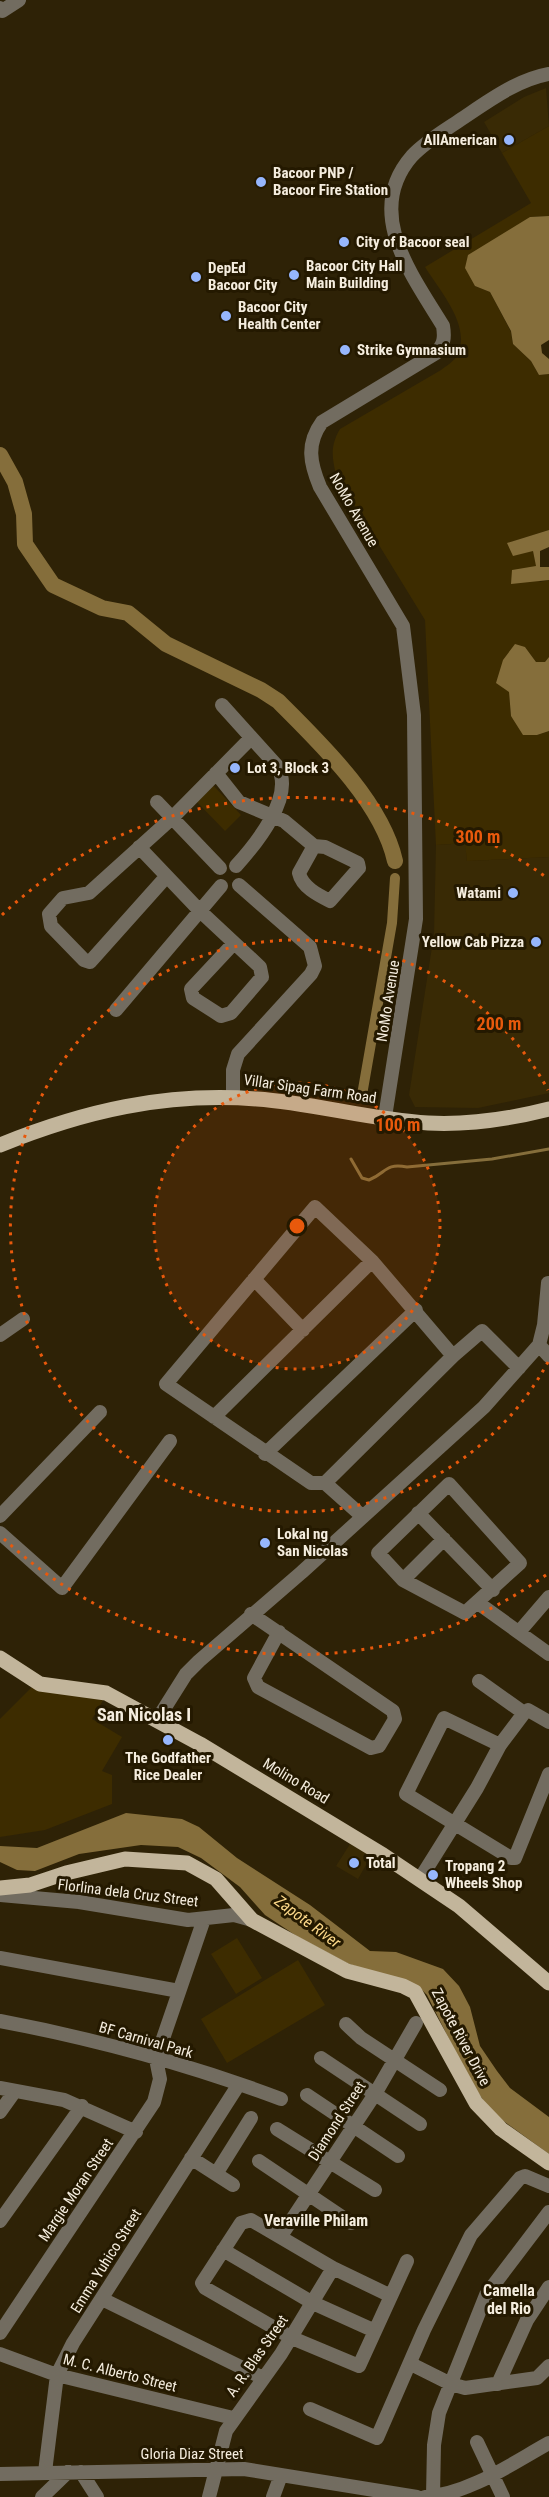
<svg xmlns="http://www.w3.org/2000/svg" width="549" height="2497" font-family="'Roboto Condensed',sans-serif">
	<rect width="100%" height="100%" fill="#2e2206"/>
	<path fill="#392a05" d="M546,88L549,126L502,153L484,122L524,97Z
		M466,843L467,861L549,857V1093L478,1108L415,1107L409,1095L434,934L436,845Z
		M350,1844L371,1856L358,1879L336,1866Z"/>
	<path fill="#3d2c00" d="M549,126V216L530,217L475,286L490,292L511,332L513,344L531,361L539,375L549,374V530L508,543L533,551L540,582L549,580V657L545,662H536L525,647L509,692L511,716L537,735L549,731V857L467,861L465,843L436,845L425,620L336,475C332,457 330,446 340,429L441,370C446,366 453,362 456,357C474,328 439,290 425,267L531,203L502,153Z
		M212,784L241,815L225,831L195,800Z
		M34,1685L105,1697L92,1719L122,1737L102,1771L112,1775V1804L45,1830L0,1837V1719Z
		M237,1938L262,1978L236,1994L211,1954Z
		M298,1960L325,2005L227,2063L201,2019Z"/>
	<path fill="#856e3b" d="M549,216V340L541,345L542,353L549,359V374L539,375L531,361L513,344L511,331L490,292L475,286L465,268L468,255L530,217Z
		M549,530V547L540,551V567H549V580L511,584L512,570L536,566L533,551L513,556L507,543Z
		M515,644L525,647L536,662H545L549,657V731L537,735H523L511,716L509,692L496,683L503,660Z
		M126,1813L182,1819L199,1827L237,1858L310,1905L370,1951L396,1952L443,1969L459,1986L470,2007L480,2046L497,2071L510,2088L549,2117V2154L491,2112L468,2077L427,1995L419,1987L349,1964L298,1937L265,1915L240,1887L201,1858L178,1847L141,1845L79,1854L35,1871L17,1870L0,1862V1846L37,1848Z"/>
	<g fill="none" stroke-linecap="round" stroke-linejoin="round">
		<path stroke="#856e3b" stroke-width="3" d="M351,1159L362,1178L369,1180C387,1173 384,1163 407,1167L492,1159L549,1149"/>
		<path stroke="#856e3b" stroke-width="10" d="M362,1095L392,923L395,878"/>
		<path stroke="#856e3b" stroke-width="16" d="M0,455L15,482L24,514L25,544L53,585L102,608L128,613L166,644L261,690L278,701C320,743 382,802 395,861"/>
		<path stroke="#726c60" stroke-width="14" d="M0,8L2,11L19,0
			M222,705L277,766C296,795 256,844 236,866
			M216,773L239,802L284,821L314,846L325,847L358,863L359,868L330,901C318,895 302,887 299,873L314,846
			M157,802L220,868
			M139,847L200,911L260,967L262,977L231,1013L221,1016L193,998L191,989L234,943
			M166,877L90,962L84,960L51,926L49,914L63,898L89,893L172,818L251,738
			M116,1010L221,886
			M233,1097V1070L238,1054L311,974L315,966L310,947L239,885
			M385,1117L416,919L414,715L403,626L320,487C310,463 306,444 322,422L436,353C444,344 445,338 443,326C412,275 363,212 412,156C426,141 444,131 460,120C487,102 516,80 549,74
			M254,1279L303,1330
			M0,1335L23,1319
			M539,1345L549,1356
			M214,1417L372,1261
			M265,1454L416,1310
			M325,1483L453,1356L482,1331L519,1368
			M449,1484L520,1563L465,1613L403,1580L378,1553Z
			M418,1513L493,1590
			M0,1516L100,1412
			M362,1516L325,1483H311L166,1384L315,1207L372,1261L453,1356
			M0,1533L62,1588L170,1441
			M403,1580L444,1539
			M478,1603L549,1654
			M251,1614L393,1711L395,1719L379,1746L371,1748L258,1687L254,1678L279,1632
			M519,1632L549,1597
			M479,1681L524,1713
			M157,1720L186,1674L199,1661L302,1572L484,1407L539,1345L544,1325L548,1283
			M500,1745L444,1718L406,1794L511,1858H515L549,1774
			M420,1879L477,1788L500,1745L524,1713L528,1710L549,1722
			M0,1895L79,1902L188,1920L234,1915L252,1920
			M0,1958L179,1991
			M0,2021C95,2039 191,2065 281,2099
			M346,2024L361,2038L440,2090
			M321,2058L420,2124
			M156,2059L204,1919
			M0,2088L64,2100L136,2132
			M307,2095L398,2156
			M0,2112L15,2091
			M277,2129L375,2190
			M191,2158L233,2185
			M259,2161L351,2223
			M216,2174L251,2118
			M0,2221L82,2106
			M281,2236L375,2094L416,2023
			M223,2250L313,2303L375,2331
			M391,2296L333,2268L251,2220L241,2223L202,2283L205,2288L292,2338L359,2366L407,2261
			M102,2299L263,2378
			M0,2333L154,2102L160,2079L156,2059
			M0,2354L57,2375L233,2418
			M411,2364L451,2384L465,2388L537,2378L549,2366
			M498,2384L527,2320L549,2287
			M310,2409L377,2438L424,2330L471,2235L520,2178L525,2176L549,2186
			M477,2442L503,2497
			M45,2472L57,2375L73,2343L239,2084
			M81,2472L97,2497
			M0,2474L244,2469L417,2497
			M433,2496L434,2445L439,2413L486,2295L549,2212
			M42,2497L68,2472
			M209,2497L226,2431L281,2354L333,2268
			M273,2497L281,2475
			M425,2497C469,2494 511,2464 549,2443"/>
		<path stroke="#c2b59b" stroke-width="15" d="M0,1145C84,1111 165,1092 257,1099C314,1103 370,1120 428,1123C468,1125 510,1119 549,1109
			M0,1658L40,1684L106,1693L200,1744L383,1855L459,1906L549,1983
			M0,1888L30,1885L66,1873L125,1859L187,1863L216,1879L252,1920L347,1971L403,1986L415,1992L476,2103L501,2129L549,2163"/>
	</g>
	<circle cx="297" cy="1226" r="143" fill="#e8590c" fill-opacity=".12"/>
	<g fill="none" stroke="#e8590c" stroke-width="3" stroke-dasharray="3 6">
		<circle cx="297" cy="1226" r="143"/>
		<path d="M548 1362A286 286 0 1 1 548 1090"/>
		<path d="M546 1575A429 429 0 0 1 2 1537M2 915A429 429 0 0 1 546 877"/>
	</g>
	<g fill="#96b6fd" stroke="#241900" stroke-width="2">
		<circle cx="509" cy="140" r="6"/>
		<circle cx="261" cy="182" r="6"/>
		<circle cx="344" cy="242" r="6"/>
		<circle cx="294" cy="275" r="6"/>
		<circle cx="196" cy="277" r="6"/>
		<circle cx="226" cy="316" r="6"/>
		<circle cx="345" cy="350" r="6"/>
		<circle cx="235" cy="768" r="6"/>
		<circle cx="513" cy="893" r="6"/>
		<circle cx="536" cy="942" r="6"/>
		<circle cx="265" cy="1543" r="6"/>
		<circle cx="168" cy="1740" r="6"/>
		<circle cx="354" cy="1863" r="6"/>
		<circle cx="433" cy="1875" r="6"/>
	</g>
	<g text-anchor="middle" stroke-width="6" stroke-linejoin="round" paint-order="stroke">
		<g font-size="15" font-weight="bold" fill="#f5edde" stroke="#241900" text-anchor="start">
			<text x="497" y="145" text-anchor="end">AllAmerican</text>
			<text x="273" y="178">Bacoor PNP /<tspan x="273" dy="17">Bacoor Fire Station</tspan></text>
			<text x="356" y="247">City of Bacoor seal</text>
			<text x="306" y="271">Bacoor City Hall<tspan x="306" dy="17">Main Building</tspan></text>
			<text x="208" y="273">DepEd<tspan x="208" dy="17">Bacoor City</tspan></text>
			<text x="238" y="312">Bacoor City<tspan x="238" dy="17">Health Center</tspan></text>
			<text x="357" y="355">Strike Gymnasium</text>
			<text x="247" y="773">Lot 3, Block 3</text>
			<text x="501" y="898" text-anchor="end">Watami</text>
			<text x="524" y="947" text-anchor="end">Yellow Cab Pizza</text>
			<text x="277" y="1539">Lokal ng<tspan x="277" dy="17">San Nicolas</tspan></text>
			<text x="168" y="1763" text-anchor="middle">The Godfather<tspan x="168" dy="17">Rice Dealer</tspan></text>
			<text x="366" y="1868">Total</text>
			<text x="445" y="1871">Tropang 2<tspan x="445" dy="17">Wheels Shop</tspan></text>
		</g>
		<g font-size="15" fill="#f5edde" stroke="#241900">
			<text transform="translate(354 510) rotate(60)" y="5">NoMo Avenue</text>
			<text transform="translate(388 1001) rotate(-81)" y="5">NoMo Avenue</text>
			<text transform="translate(310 1089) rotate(8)" y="5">Villar Sipag Farm Road</text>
			<text transform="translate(296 1781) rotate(31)" y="5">Molino Road</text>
			<text transform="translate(128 1893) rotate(7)" y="5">Florlina dela Cruz Street</text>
			<text transform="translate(461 2037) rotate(62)" y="5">Zapote River Drive</text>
			<text transform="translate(146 2040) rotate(16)" y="5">BF Carnival Park</text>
			<text transform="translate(337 2121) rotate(-57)" y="5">Diamond Street</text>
			<text transform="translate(76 2190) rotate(-56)" y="5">Margie Moran Street</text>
			<text transform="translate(106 2261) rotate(-58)" y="5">Emma Yuhico Street</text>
			<text transform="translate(257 2356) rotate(-55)" y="5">A. R. Blas Street</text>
			<text transform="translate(120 2373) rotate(14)" y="5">M. C. Alberto Street</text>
			<text x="192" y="2459">Gloria Diaz Street</text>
		</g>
		<g font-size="16" font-style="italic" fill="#fbd788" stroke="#241900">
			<text transform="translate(308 1921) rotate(36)" y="6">Zapote River</text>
		</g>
		<g font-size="16" font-weight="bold" fill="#f5edde" stroke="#241900">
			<text x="316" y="2226">Veraville Philam</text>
			<text x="509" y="2296">Camella<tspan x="509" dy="18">del Rio</tspan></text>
		</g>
		<g font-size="18" font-weight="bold" fill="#f5edde" stroke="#241900">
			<text x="144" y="1721">San Nicolas I</text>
		</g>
	</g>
	<circle cx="297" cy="1226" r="9" fill="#e8590c" stroke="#241900" stroke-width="3"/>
	<g font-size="18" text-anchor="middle" font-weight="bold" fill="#e8590c" stroke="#241900" stroke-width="6" stroke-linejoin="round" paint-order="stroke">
		<text x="478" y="843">300 m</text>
		<text x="499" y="1030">200 m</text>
		<text x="398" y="1131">100 m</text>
	</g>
</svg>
